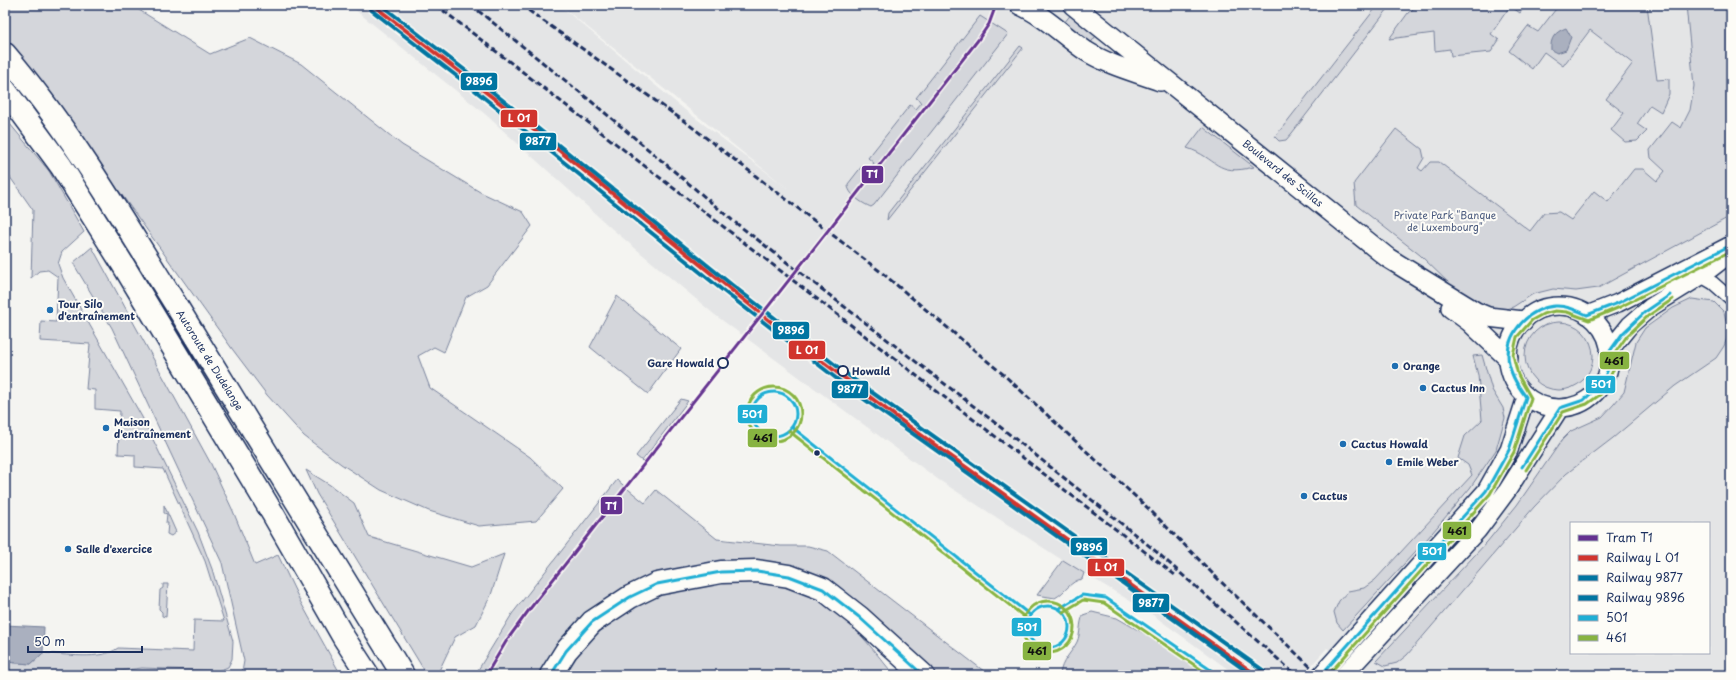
<svg xmlns="http://www.w3.org/2000/svg" width="1736" height="680" font-family="'Playpen Sans',sans-serif">
	<rect width="100%" height="100%" fill="#f4f4f1"/>
	<filter id="ink" filterUnits="userSpaceOnUse"><feTurbulence type="fractalNoise" baseFrequency=".025" numOctaves="2"/><feDisplacementMap in="SourceGraphic" scale="8" xChannelSelector="R" yChannelSelector="G"/><feConvolveMatrix kernelMatrix="1 2 1 2 8 2 1 2 1" color-interpolation-filters="sRGB"/></filter>
	<g filter="url(#ink)">
		<path fill="#e4e5e6" fill-rule="evenodd" d="M349,5H559L685,110L787,188L560,5H1731V675H1360L1327,648L1303,675H1236L1150,613L1056,556L939,480L715,315L611,228L485,114ZM1571,523H1709V653H1571Z"/>
		<path fill="#d4d6db" stroke="#78829c" d="M5,5H131L210,54L250,38L301,64L402,145L480,192L523,212L532,226L487,285L466,297L444,352L434,347L418,356L430,388L530,457L563,489L536,521L479,526L429,511L381,490L341,464L304,436L267,395L233,350L86,145L5,36Z
			M1378,5H1391L1292,133L1286,140L1279,141L1275,137Z
			M1418,5H1526L1520,13L1510,6L1491,34L1499,40L1491,52L1451,56L1450,49L1435,51L1434,33L1389,39L1408,13Z
			M1559,5H1647L1657,80L1669,79V94L1661,112L1650,105L1637,124L1647,131L1637,141L1625,142L1611,130L1624,113L1606,99L1633,63L1590,30L1563,66L1544,52L1532,69L1509,51L1528,26L1538,32Z
			M1686,5H1731V216L1598,288L1576,291L1553,289L1533,294L1513,307L1502,310L1491,309L1459,293L1420,255L1356,205L1354,183L1396,129L1422,149L1424,158L1418,168L1422,171L1430,162H1439L1530,231L1544,213L1559,212L1571,220L1594,191L1608,202L1634,169H1643L1657,181L1665,171L1651,158L1650,150L1672,122L1681,128L1690,110L1694,86Z
			M1072,13L1098,33L1090,44L1064,23Z
			M980,16L1008,34L874,205L871,207C863,204 847,194 848,184L862,166L869,170L874,163L868,158L910,105L916,109L922,102L916,98Z
			M1020,46L1023,48L887,220L888,213Z
			M5,118L49,171L84,232L62,252L58,264L63,278L142,417L198,532L212,569L233,641L232,659L228,667L218,671L142,668L89,675H5V662L31,664L43,653C64,654 101,661 118,648L193,651L194,620L224,621L205,561L163,469L135,467V455L118,454L120,411L95,409V390L86,389L90,344L40,341L41,321L56,322L58,277L48,270L39,271L31,278L33,210L5,170Z
			M1203,127L1254,167C1215,177 1218,158 1187,148Z
			M92,247L211,464L233,511L255,565L278,555L300,601L341,675H245L242,672L244,661L222,563L112,328L73,263Z
			M617,296L681,349L648,394L590,347Z
			M1692,299L1714,302L1724,312L1729,333L1724,346L1716,358L1675,386L1613,438L1566,474L1534,507L1407,655L1397,663L1385,666L1376,661L1487,542L1517,505L1562,440L1571,431L1602,417L1614,404L1624,392L1636,342L1645,328L1673,308Z
			M1525 356a34 34 0 1 1 68 0a34 34 0 1 1-68 0Z
			M1482,355L1492,390L1503,408L1505,418L1496,450L1470,488L1427,539L1343,630L1337,623L1334,612L1339,601L1348,591L1364,588L1375,580L1472,475L1468,465L1458,458L1465,436L1482,420L1478,375L1473,356Z
			M681,399L688,401L642,461L636,456Z
			M306,470L330,485L354,503L369,537L471,567L504,554L491,595L476,625L455,637L437,675H427L317,494Z
			M617,480L645,503L656,490L717,539L781,546H808L828,551L989,675H935L862,610L780,565L728,560L670,570L613,595L542,675H475L512,614Z
			M164,505L176,532L171,536L167,534L168,523H166L167,514L164,513Z
			M1063,560L1084,573L1082,579C1070,581 1066,592 1055,598L1037,595Z
			M750,576C768,581 794,586 811,594C845,612 870,646 894,675H563C586,637 623,610 663,593C669,590 676,587 683,585C705,581 728,579 750,576Z
			M163,584H168L166,617L162,616V612L159,609L160,590L163,588Z
			M1092,612L1117,618L1157,641L1204,675H1060C1061,661 1071,654 1077,642C1081,633 1079,624 1083,615Z"/>
		<path fill="#aab0bf" stroke="#717c98" d="M1566,28L1571,37L1566,50L1557,53L1551,50C1550,38 1555,32 1566,28Z
			M5,625L44,627L43,653L31,664L5,662Z"/>
		<g fill="none" stroke-linecap="round" stroke-linejoin="round">
			<g stroke="#1b2f5e" stroke-width="15">
				<path id="minor" d="M1701,276L1713,283L1731,299"/>
			</g>
			<g stroke="#1b2f5e" stroke-width="20">
				<path id="secondary" d="M1508 357a51 51 0 1 1 102 0a51 51 0 1 1-102 0Z
					M1587,315L1618,303L1731,245
					M1609,351L1630,325L1651,307L1701,276L1727,256
					M1321,675L1486,491L1509,450L1526,397
					M1344,675L1478,530L1507,491L1560,408"/>
			</g>
			<g stroke="#1b2f5e" stroke-width="22">
				<path id="primary" d="M1020,5C1045,16 1064,36 1086,51C1108,65 1136,72 1160,81
					M1073,5L1388,258L1476,312L1488,317L1523,321
					M1451,308L1470,322L1508,358"/>
			</g>
			<g stroke="#1b2f5e" stroke-width="25">
				<path id="motorway" d="M5,54C71,131 122,219 176,305C252,428 328,551 403,675
					M5,90L61,166L122,263L273,514L344,638L368,675
					M551,675L566,651L592,622L630,597L657,584L721,572L757,571L789,576L823,589L859,617L923,675"/>
			</g>
			<use href="#minor" stroke="#fdfcf7" stroke-width="12"/>
			<use href="#secondary" stroke="#fdfcf7" stroke-width="17"/>
			<use href="#primary" stroke="#fdfcf7" stroke-width="19"/>
			<use href="#motorway" stroke="#fdfcf7" stroke-width="22"/>
			<path stroke="#1b2f5e" stroke-width="3" stroke-dasharray="6 3" stroke-linecap="butt" d="M436,5L1175,575
				M471,5L592,102L732,220L989,418L1152,548L1296,675
				M521,5L688,124L881,272L1004,375L1151,511L1217,578L1319,675"/>
			<g stroke="#fdfcf7" stroke-width="6">
				<path id="bus-1" d="M752 414a22 22 0 1 1 44 0a22 22 0 1 1-44 0Z
					M792,427L1030,615
					M1522,467L1560,408L1584,400L1602,383L1609,367L1610,351L1623,333L1645,312L1670,295
					M1027 627a21 21 0 1 1 42 0a21 21 0 1 1-42 0Z
					M1060,608L1082,595L1106,598L1218,675
					M551,675L566,651L592,622L630,597L657,584L721,572L757,571L789,576L823,589L859,617L923,675
					M1321,675L1486,491L1509,450L1526,397C1517,385 1508,371 1508,355C1508,331 1530,308 1555,306C1566,305 1577,310 1587,315L1618,303L1731,245"/>
			</g>
			<g stroke="#fdfcf7" stroke-width="6">
				<path id="bus-2" d="M747 414a27 27 0 1 1 54 0a27 27 0 1 1-54 0Z
					M789,431L1027,619
					M1526,470L1563,412L1587,404L1601,394L1606,386L1614,368L1615,353L1627,336L1648,316L1673,299
					M1022 627a26 26 0 1 1 52 0a26 26 0 1 1-52 0Z
					M1063,612L1083,600L1104,603L1209,675
					M1328,675L1490,494L1514,452L1531,398L1518,375L1513,355L1517,337L1532,320L1543,314L1555,311L1567,312L1589,320L1620,307L1731,251"/>
			</g>
			<use href="#bus-1" stroke="#1faed4" stroke-width="3"/>
			<use href="#bus-2" stroke="#87b341" stroke-width="3"/>
			<g stroke="#fdfcf7" stroke-width="7">
				<path id="rail-1" d="M373,5L514,114L791,338L906,424L1256,675"/>
			</g>
			<g stroke="#fdfcf7" stroke-width="7">
				<path id="rail-2" d="M370,9L472,88L726,293L850,389L1252,675"/>
			</g>
			<g stroke="#fdfcf7" stroke-width="7">
				<path id="rail-3" d="M381,5L479,81L732,285L856,381L1264,671"/>
			</g>
			<use href="#rail-1" stroke="#d1342d" stroke-width="4"/>
			<use href="#rail-2" stroke="#0075a1" stroke-width="4"/>
			<use href="#rail-3" stroke="#0075a1" stroke-width="4"/>
			<g stroke="#fdfcf7" stroke-width="6">
				<path id="tram-1" d="M486,675L507,640L529,610L978,40L989,24L996,5"/>
			</g>
			<use href="#tram-1" stroke="#64318f" stroke-width="3"/>
		</g>
	</g>
	<g fill="#1f6fb2" stroke="#fdfcf7" stroke-width="1.5">
		<circle cx="50" cy="310" r="4"/>
		<circle cx="1395" cy="366" r="4"/>
		<circle cx="1423" cy="388" r="4"/>
		<circle cx="106" cy="428" r="4"/>
		<circle cx="1343" cy="444" r="4"/>
		<circle cx="1389" cy="462" r="4"/>
		<circle cx="1304" cy="496" r="4"/>
		<circle cx="68" cy="549" r="4"/>
	</g>
	<g fill="#fdfcf7" stroke="#1b2f5e" stroke-width="2">
		<circle cx="723" cy="363" r="5"/>
		<circle cx="843" cy="371" r="5"/>
	</g>
	<circle fill="#1b2f5e" stroke="#fdfcf7" stroke-width="1.5" cx="817" cy="453" r="3.5"/>
	<g text-anchor="middle" stroke-width="4" stroke-linejoin="round" paint-order="stroke">
		<g font-size="10" fill="#1b2f5e" stroke="#fdfcf7">
			<text transform="translate(1283 173) rotate(39)" y="4">Boulevard des Scillas</text>
			<text transform="translate(210 360) rotate(58)" y="4">Autoroute de Dudelange</text>
		</g>
		<g font-size="10" fill="#49597d" stroke="#fdfcf7">
			<text x="1445" y="219">Private Park "Banque<tspan x="1445" dy="12">de Luxembourg"</tspan></text>
		</g>
		<g font-size="10" font-weight="bold" fill="#1b2f5e" stroke="#fdfcf7" text-anchor="start">
			<text x="58" y="308">Tour Silo<tspan x="58" dy="12">d'entraînement</tspan></text>
			<text x="1403" y="370">Orange</text>
			<text x="1431" y="392">Cactus Inn</text>
			<text x="114" y="426">Maison<tspan x="114" dy="12">d'entraînement</tspan></text>
			<text x="1351" y="448">Cactus Howald</text>
			<text x="1397" y="466">Emile Weber</text>
			<text x="1312" y="500">Cactus</text>
			<text x="76" y="553">Salle d'exercice</text>
		</g>
		<g font-size="10" font-weight="bold" fill="#1b2f5e" stroke="#fdfcf7" text-anchor="end">
			<text x="714" y="367">Gare Howald</text>
			<text x="852" y="375" text-anchor="start">Howald</text>
		</g>
	</g>
	<g stroke="#fdfcf7" stroke-width="1.5">
		<rect x="460" y="72" width="38" height="19" rx="4" fill="#0075a1"/>
		<rect x="500" y="109" width="38" height="19" rx="4" fill="#d1342d"/>
		<rect x="519" y="132" width="38" height="19" rx="4" fill="#0075a1"/>
		<rect x="861" y="165" width="23" height="19" rx="4" fill="#64318f"/>
		<rect x="772" y="321" width="38" height="19" rx="4" fill="#0075a1"/>
		<rect x="788" y="340" width="38" height="20" rx="4" fill="#d1342d"/>
		<rect x="1599" y="351" width="31" height="19" rx="4" fill="#87b341"/>
		<rect x="1585" y="375" width="31" height="19" rx="4" fill="#1faed4"/>
		<rect x="831" y="380" width="38" height="19" rx="4" fill="#0075a1"/>
		<rect x="737" y="404" width="31" height="20" rx="4" fill="#1faed4"/>
		<rect x="747" y="428" width="31" height="20" rx="4" fill="#87b341"/>
		<rect x="600" y="496" width="23" height="19" rx="4" fill="#64318f"/>
		<rect x="1442" y="521" width="30" height="19" rx="4" fill="#87b341"/>
		<rect x="1070" y="537" width="38" height="19" rx="4" fill="#0075a1"/>
		<rect x="1417" y="542" width="30" height="19" rx="4" fill="#1faed4"/>
		<rect x="1087" y="558" width="38" height="19" rx="4" fill="#d1342d"/>
		<rect x="1132" y="593" width="38" height="20" rx="4" fill="#0075a1"/>
		<rect x="1011" y="617" width="31" height="20" rx="4" fill="#1faed4"/>
		<rect x="1022" y="641" width="30" height="20" rx="4" fill="#87b341"/>
	</g>
	<g font-size="11" text-anchor="middle" font-weight="bold" fill="#fff">
		<text x="479" y="85">9896</text>
		<text x="519" y="122">L 01</text>
		<text x="538" y="145">9877</text>
		<text x="872" y="178">T1</text>
		<text x="791" y="334">9896</text>
		<text x="807" y="354">L 01</text>
		<text x="1601" y="388">501</text>
		<text x="850" y="393">9877</text>
		<text x="752" y="418">501</text>
		<text x="611" y="510">T1</text>
		<text x="1089" y="551">9896</text>
		<text x="1432" y="555">501</text>
		<text x="1106" y="571">L 01</text>
		<text x="1151" y="607">9877</text>
		<text x="1027" y="631">501</text>
	</g>
	<g font-size="11" text-anchor="middle" font-weight="bold" fill="#111">
		<text x="1614" y="365">461</text>
		<text x="763" y="442">461</text>
		<text x="1457" y="535">461</text>
		<text x="1037" y="655">461</text>
	</g>
	<rect width="1736" height="680" fill="none" stroke="#fdfcf7" stroke-width="20"/>
	<rect x="10" y="10" width="1716" height="660" fill="none" stroke="#1b2f5e" stroke-width="1.5" filter="url(#ink)"/>
	<rect x="1570" y="522" width="140" height="132" fill="#fdfcf7" stroke="#a3aaba"/>
	<rect x="1578" y="535" width="20" height="6" fill="#64318f" stroke="#a3aaba"/>
	<text x="1606" y="542" font-size="12" fill="#1b2f5e">Tram T1</text>
	<rect x="1578" y="555" width="20" height="6" fill="#d1342d" stroke="#a3aaba"/>
	<text x="1606" y="562" font-size="12" fill="#1b2f5e">Railway L 01</text>
	<rect x="1578" y="575" width="20" height="6" fill="#0075a1" stroke="#a3aaba"/>
	<text x="1606" y="582" font-size="12" fill="#1b2f5e">Railway 9877</text>
	<rect x="1578" y="595" width="20" height="6" fill="#0075a1" stroke="#a3aaba"/>
	<text x="1606" y="602" font-size="12" fill="#1b2f5e">Railway 9896</text>
	<rect x="1578" y="615" width="20" height="6" fill="#1faed4" stroke="#a3aaba"/>
	<text x="1606" y="622" font-size="12" fill="#1b2f5e">501</text>
	<rect x="1578" y="635" width="20" height="6" fill="#87b341" stroke="#a3aaba"/>
	<text x="1606" y="642" font-size="12" fill="#1b2f5e">461</text>
	<path d="M28 646v6h114v-6" fill="none" stroke="#1b2f5e" stroke-width="2"/>
	<text x="34" y="646" font-size="12" fill="#1b2f5e" stroke="#fdfcf7" stroke-width="3" paint-order="stroke">50 m</text>
</svg>
